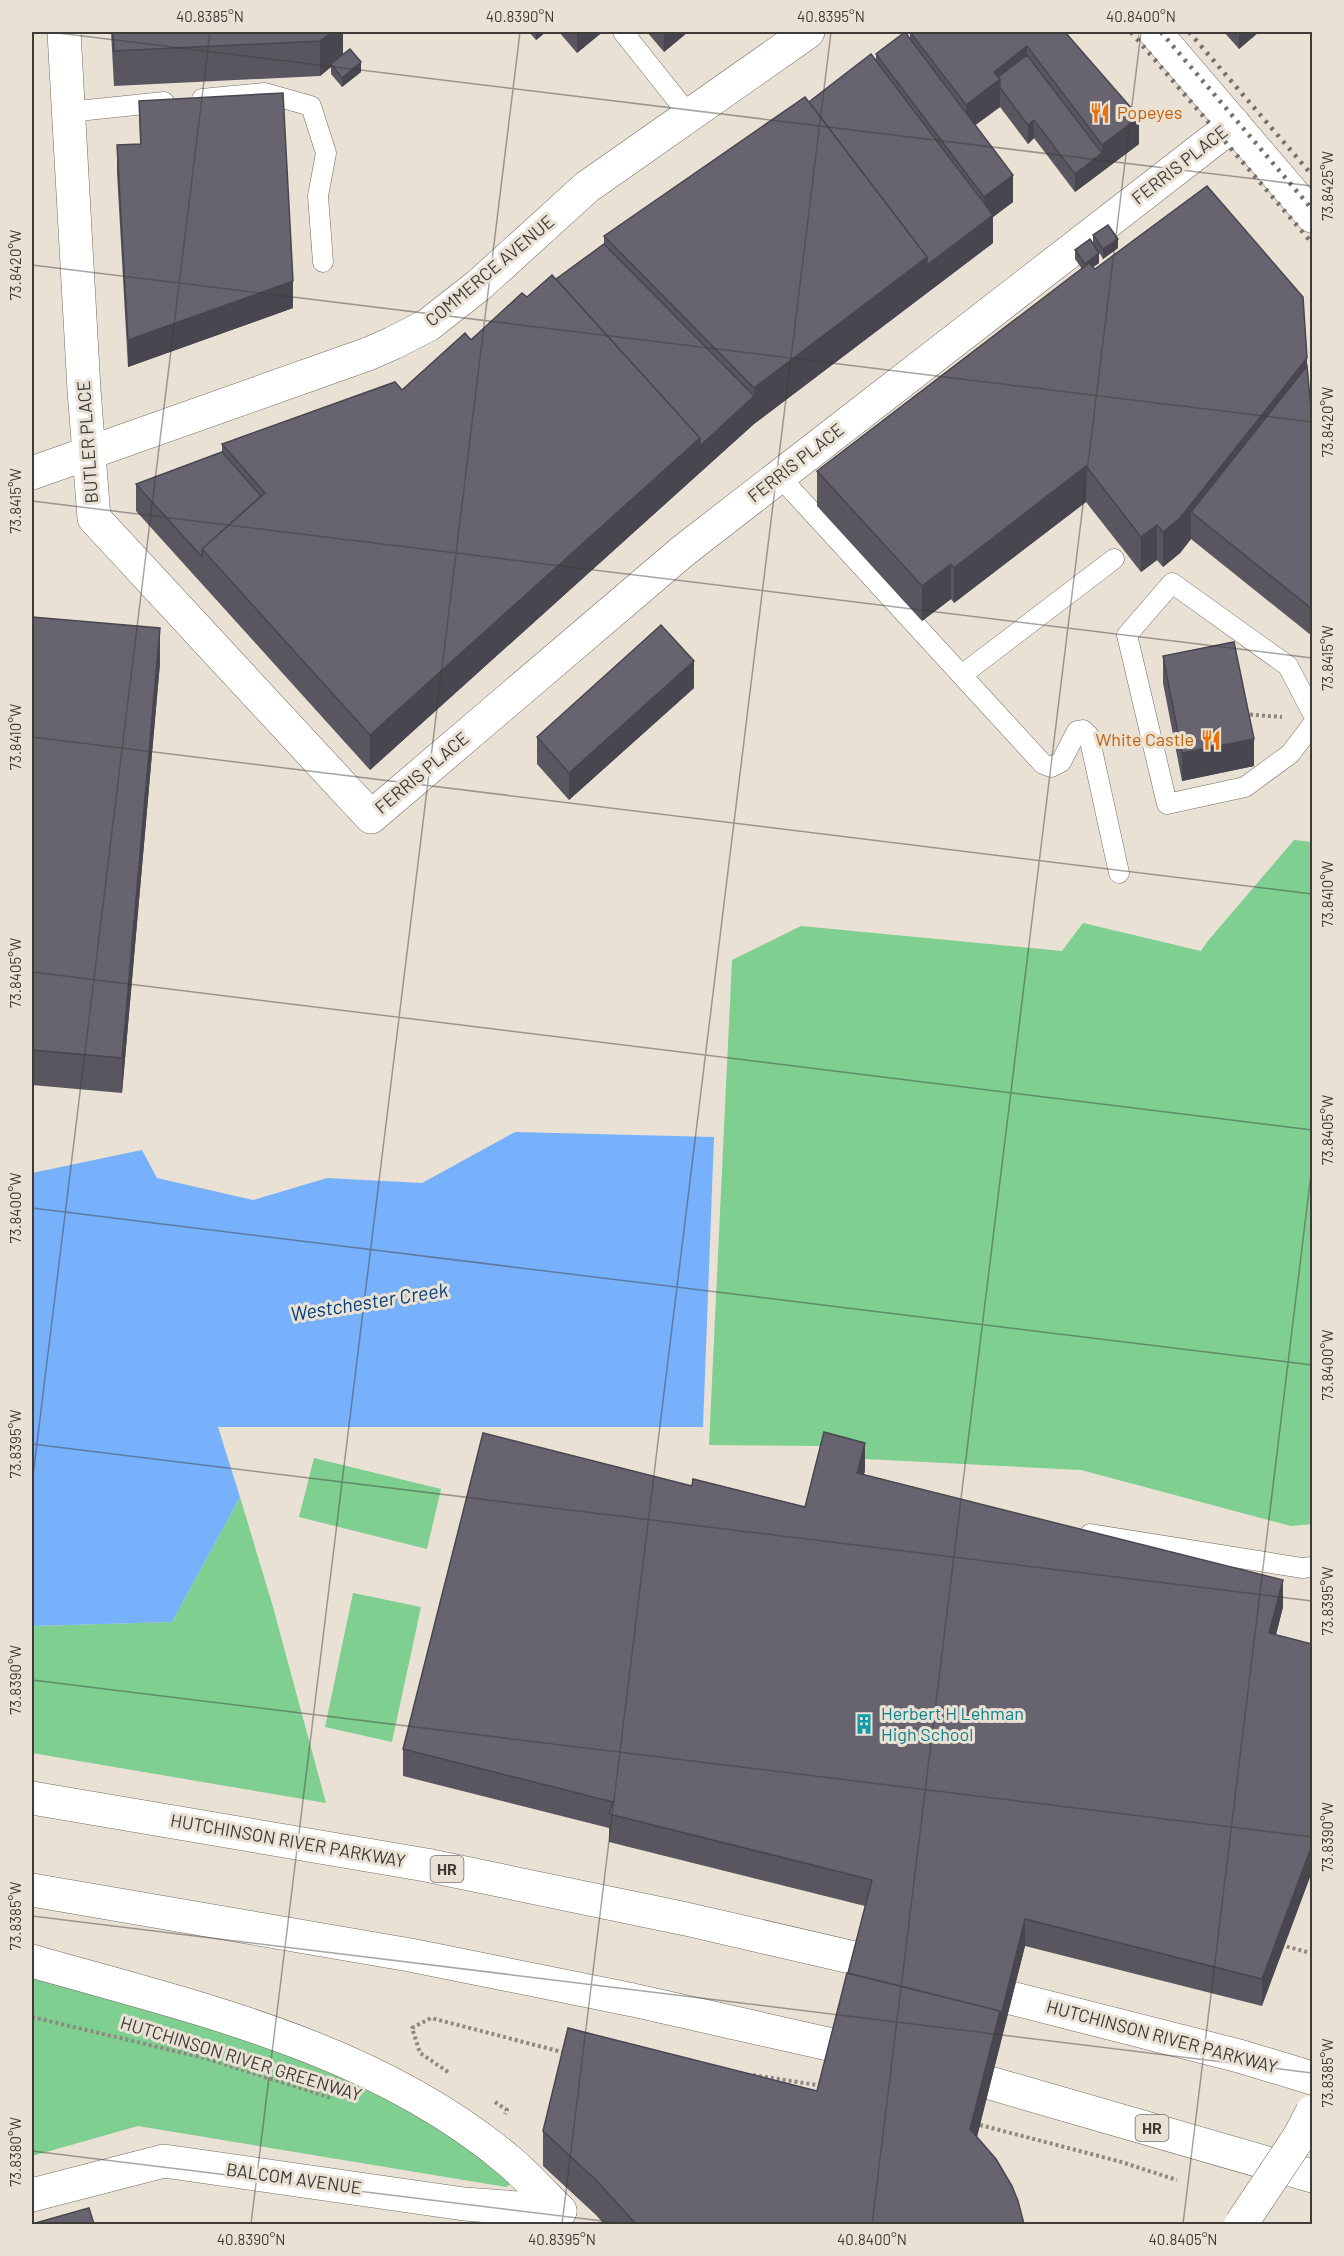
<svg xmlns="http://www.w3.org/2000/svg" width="1344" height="2256" font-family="Barlow,sans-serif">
	<rect width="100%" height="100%" fill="#eae1d5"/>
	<path fill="#7ecf90" d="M1294,840L1312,842V1524L1291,1526L1081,1470L826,1457L827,1446L709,1445L732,960L801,926L1062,951L1083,923L1201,951L1207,942Z
		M314,1458L441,1489L427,1549L299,1517Z
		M240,1497L273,1607L326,1803L32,1753V1626L172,1622Z
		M353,1593L421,1607L392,1742L325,1727Z
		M32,1975L295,2054L449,2131L511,2184L506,2187L138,2126L32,2156Z"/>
	<path fill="#77b1fb" d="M515,1132L714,1137L703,1427H218L240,1497L172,1622L32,1626V1173L142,1150L157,1178L253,1200L327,1178L422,1183Z"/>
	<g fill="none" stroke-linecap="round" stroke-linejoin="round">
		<g stroke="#736b60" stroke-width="21">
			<path id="lane" d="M623,32L689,115
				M202,99L265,93L311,106L326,153L318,196L323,262
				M68,112L164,102
				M779,476L1043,764L1051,767L1061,762L1077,731L1083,730L1089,736L1119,873
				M963,674L1114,559
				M1312,712L1288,666L1172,583L1127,635L1167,804L1245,787L1290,754L1312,725
				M1090,1534L1302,1568L1312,1567"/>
		</g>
		<g stroke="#736b60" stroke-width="34">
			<path id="street" d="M64,32L84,390L94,518L371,817L683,551L1234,124
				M32,2195L164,2161L464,2204L560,2211"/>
		</g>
		<g stroke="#736b60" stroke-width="34">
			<path id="secondary" d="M1155,32L1312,216
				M32,473L368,354L393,343L428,325L479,285L587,187L808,32"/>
		</g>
		<g stroke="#736b60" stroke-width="34">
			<path id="highway" d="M32,1798L426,1865L686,1919L859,1959
				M32,1890L410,1955L633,2000L837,2046
				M32,1961C196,2008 373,2047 508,2160C526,2175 543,2194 560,2211
				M1011,1998L1239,2056L1312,2078
				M990,2083L1312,2176"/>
		</g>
		<path stroke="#8e8880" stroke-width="4" stroke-dasharray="3 3" stroke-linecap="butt" d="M1244,714L1282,717
			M1281,1945L1307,1952
			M32,2017L204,2058L332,2098
			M448,2072L420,2053L412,2028L431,2018L566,2053
			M753,2075L823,2086
			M495,2102L507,2110L505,2114
			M980,2125L1118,2161L1177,2180"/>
		<use href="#lane" stroke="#fff" stroke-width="20"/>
		<use href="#street" stroke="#fff" stroke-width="33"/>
		<use href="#secondary" stroke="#fff" stroke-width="33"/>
		<use href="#highway" stroke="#fff" stroke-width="33"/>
		<path stroke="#757069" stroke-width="4.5" stroke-dasharray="3 6" stroke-linecap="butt" d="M1131,32L1312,243
			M1161,32L1312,209
			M1189,32L1312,175"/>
		<g stroke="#736b60" stroke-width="34" stroke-linecap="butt">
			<path id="secondary-bridge" d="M1241,2224L1299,2137L1312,2112"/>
		</g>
		<use href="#secondary-bridge" stroke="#fff" stroke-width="33"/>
	</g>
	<path fill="#595660" d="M111,32H343V54L361,72L342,87L331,74V67L320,76L114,86Z
		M529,32H546L536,40Z
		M559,32H600V34L577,53Z
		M647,32H688L664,52Z
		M910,32H1065L1139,144L1075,192L1034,138L1028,144L1000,107L975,125L1013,202L993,217V243L754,424L370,770L136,511V484L222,452V444L402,390L527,297L556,279L604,244V236L809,102L876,61V54L910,38Z
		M1224,32H1259L1239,49Z
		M139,101L293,308L128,367L117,173V145L140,144Z
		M1093,235L1118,248L1103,259L1099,252V263L1093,267L1095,269L1307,366L1312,420V636L1191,539L1180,553L1163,567L1157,560L1141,572L1086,502L954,603L951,599L922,621L817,506V471L1082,269L1075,259V250L1093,245Z
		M32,617L160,663L122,1093L32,1085Z
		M1163,656L1254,766L1182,781L1163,683Z
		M694,688L569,800L537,764V737Z
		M865,1470L864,1475L1283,1607L1276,1635L1262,2006L1025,1946L977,2137L1024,2224H604L596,2215L543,2166V2131L817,2091L865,1906L609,1842V1828L403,1776V1749L692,1486L805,1507Z"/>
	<path fill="#48464e" d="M332,32H343V57L331,64V67L320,76V41Z
		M536,32H546L536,40Z
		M577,32H600V34L577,53Z
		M664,32H688L664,52Z
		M1239,32H1259L1239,49Z
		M1027,46V74L1000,88V107L966,132V105L994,72Z
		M361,62V72L342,87V78Z
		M1139,117V144L1075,192V174L1102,153V145Z
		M1034,120V138L1028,144V125Z
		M1013,175V202L993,217V243L754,424V388L927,257L984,222V197Z
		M1118,239V248L1103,259V249Z
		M1099,253V263L1085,273V264Z
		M293,281V308L128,367V340Z
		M1307,358V393L1191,512V539L1180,553L1163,567V532Z
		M754,396V424L370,770V735L700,438Z
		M1086,466V502L954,603V568Z
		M1157,525V560L1141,572V537Z
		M951,564V599L922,621V586Z
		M160,628V663L122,1093V1058Z
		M694,661V688L569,800V773Z
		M1254,739V766L1182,781V753Z
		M865,1443V1470L857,1500V1473Z
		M1283,1580V1607L1269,1661V1633Z
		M1312,1845V1872L1262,2006V1979Z
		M1025,1919V1946L970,2164V2129L1000,2011Z"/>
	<path fill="#676470" stroke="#48464e" stroke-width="1.5" d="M113,32H332L320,41L114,51Z
		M905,32L1013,175L984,197L876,54Z
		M910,32H1065L1139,117L1102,145L1027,46L994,72L1000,79L966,105Z
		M350,49L361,62L342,78L331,64Z
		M871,54L993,215L927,265V257L809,102Z
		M1027,55L1102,153L1075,174L1034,120L1028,125L1000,88V79L998,77Z
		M283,93L293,281L128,340L117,145L141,144L139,101Z
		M805,97L927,257L754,388L604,236Z
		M1207,186L1303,297L1307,358L1180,518L1163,532L1157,525L1141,537L1086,466L954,568L951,564L922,586L817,471L1089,263L1095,269Z
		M1108,225L1118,239L1103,249L1093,235Z
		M1090,239L1099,253L1085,264L1075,250Z
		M604,244L754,396L700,446V438L556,279Z
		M552,275L700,438L370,735L202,549L265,493L222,444L395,382L402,390L465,333L471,340L522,293L527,297Z
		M1307,366L1312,420V609L1191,512Z
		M222,452L261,496L202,549V557L136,484Z
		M32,617L160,628L122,1058L32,1050Z
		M661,625L694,661L569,773L537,737Z
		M1234,642L1254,739L1182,753L1163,656Z
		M824,1432L865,1443L857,1473L1283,1580L1269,1633L1312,1644V1845L1262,1979L1025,1919L1000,2019V2011L848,1973L872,1880L609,1814L613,1802L403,1749L483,1433L692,1486L693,1479L805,1507Z
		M847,1973L1000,2011L970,2129L996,2159L1012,2186L1018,2201L1024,2224H636L596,2180L543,2131L568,2028L817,2091Z
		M89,2208L94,2224H32Z"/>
	<path fill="none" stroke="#3e3a35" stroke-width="1.5" stroke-opacity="0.45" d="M50,32L1312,186M32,265L1312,422M32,501L1312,658M32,737L1312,894M32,972L1312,1130M32,1208L1312,1365M32,1444L1312,1601M32,1484L210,32M32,1680L1312,1837M32,1916L1312,2073M32,2151L627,2224M251,2224L520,32M562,2224L831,32M872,2224L1141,32M1183,2224L1312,1166"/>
	<defs>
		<g id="restaurant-bare" transform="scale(1.62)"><path d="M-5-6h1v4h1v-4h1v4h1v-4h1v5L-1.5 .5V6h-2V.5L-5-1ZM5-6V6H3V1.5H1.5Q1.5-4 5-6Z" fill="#e8710a" stroke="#eae1d5" stroke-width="2.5" paint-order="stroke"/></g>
		<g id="building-bare" transform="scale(1.62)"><path d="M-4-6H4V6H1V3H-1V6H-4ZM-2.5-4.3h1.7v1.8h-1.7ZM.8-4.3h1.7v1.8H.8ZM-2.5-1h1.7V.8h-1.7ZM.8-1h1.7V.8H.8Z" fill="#0f9aa8" stroke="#eae1d5" stroke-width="2.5" paint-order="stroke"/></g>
	</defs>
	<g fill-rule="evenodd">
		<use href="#restaurant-bare" x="1100" y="113"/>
		<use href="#restaurant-bare" x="1211" y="740"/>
		<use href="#building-bare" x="864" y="1724"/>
	</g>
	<g text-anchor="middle" stroke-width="6" stroke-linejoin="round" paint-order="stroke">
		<g fill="#eae1d5" stroke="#726c65" stroke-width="1.5">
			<rect x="430.5" y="1856" width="33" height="26" rx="4.5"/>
			<rect x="1135.5" y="2115" width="33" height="26" rx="4.5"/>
		</g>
		<g font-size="16" font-weight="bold" fill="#3e3a35">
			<text x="447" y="1875">HR</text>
			<text x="1152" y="2134">HR</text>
		</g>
		<g font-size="18" fill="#c56008" stroke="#eae1d5" text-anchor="start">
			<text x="1117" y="119">Popeyes</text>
			<text x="1194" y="746" text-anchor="end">White Castle</text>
		</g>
		<g font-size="18" fill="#3e3a35" stroke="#eae1d5">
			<text transform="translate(1180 165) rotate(-38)" y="6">FERRIS PLACE</text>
			<text transform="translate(490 271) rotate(-40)" y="6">COMMERCE AVENUE</text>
			<text transform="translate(88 442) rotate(-94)" y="6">BUTLER PLACE</text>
			<text transform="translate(796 463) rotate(-38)" y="6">FERRIS PLACE</text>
			<text transform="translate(422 773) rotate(-40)" y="6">FERRIS PLACE</text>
			<text transform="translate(288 1841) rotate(10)" y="6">HUTCHINSON RIVER PARKWAY</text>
			<text transform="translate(1162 2037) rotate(15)" y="6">HUTCHINSON RIVER PARKWAY</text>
			<text transform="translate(241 2059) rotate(17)" y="6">HUTCHINSON RIVER GREENWAY</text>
			<text transform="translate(294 2179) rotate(8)" y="6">BALCOM AVENUE</text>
		</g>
		<g font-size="18" fill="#0d838f" stroke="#eae1d5" text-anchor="start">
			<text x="881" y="1720">Herbert H Lehman<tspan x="881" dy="21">High School</tspan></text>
		</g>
		<g font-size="20" font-style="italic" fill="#003f7f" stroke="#eae1d5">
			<text transform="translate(369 1302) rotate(-9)" y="7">Westchester Creek</text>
		</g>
	</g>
	<rect width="1344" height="2256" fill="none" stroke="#eae1d5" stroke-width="66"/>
	<rect x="33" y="33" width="1278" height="2190" fill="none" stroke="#3e3a35" stroke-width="2"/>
	<g font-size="15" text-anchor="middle" fill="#3e3a35">
		<text x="210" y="22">40.8385°N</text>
		<text x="520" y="22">40.8390°N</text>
		<text x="831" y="22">40.8395°N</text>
		<text x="1141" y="22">40.8400°N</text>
		<text transform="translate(1328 186) rotate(-90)" y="5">73.8425°W</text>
		<text transform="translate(16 265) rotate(-90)" y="5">73.8420°W</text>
		<text transform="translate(1328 422) rotate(-90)" y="5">73.8420°W</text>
		<text transform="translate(16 501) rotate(-90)" y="5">73.8415°W</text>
		<text transform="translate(1328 658) rotate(-90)" y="5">73.8415°W</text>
		<text transform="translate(16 737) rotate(-90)" y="5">73.8410°W</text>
		<text transform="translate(1328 894) rotate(-90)" y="5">73.8410°W</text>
		<text transform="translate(16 973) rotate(-90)" y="5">73.8405°W</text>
		<text transform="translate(1328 1130) rotate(-90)" y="5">73.8405°W</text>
		<text transform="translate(16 1208) rotate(-90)" y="5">73.8400°W</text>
		<text transform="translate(1328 1365) rotate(-90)" y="5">73.8400°W</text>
		<text transform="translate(16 1444) rotate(-90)" y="5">73.8395°W</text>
		<text transform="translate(1328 1601) rotate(-90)" y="5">73.8395°W</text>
		<text transform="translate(16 1680) rotate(-90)" y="5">73.8390°W</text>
		<text transform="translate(1328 1837) rotate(-90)" y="5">73.8390°W</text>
		<text transform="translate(16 1916) rotate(-90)" y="5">73.8385°W</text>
		<text transform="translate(1328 2073) rotate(-90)" y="5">73.8385°W</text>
		<text transform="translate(16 2152) rotate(-90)" y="5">73.8380°W</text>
		<text x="251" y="2245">40.8390°N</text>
		<text x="562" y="2245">40.8395°N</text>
		<text x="872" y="2245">40.8400°N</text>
		<text x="1183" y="2245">40.8405°N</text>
	</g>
</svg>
